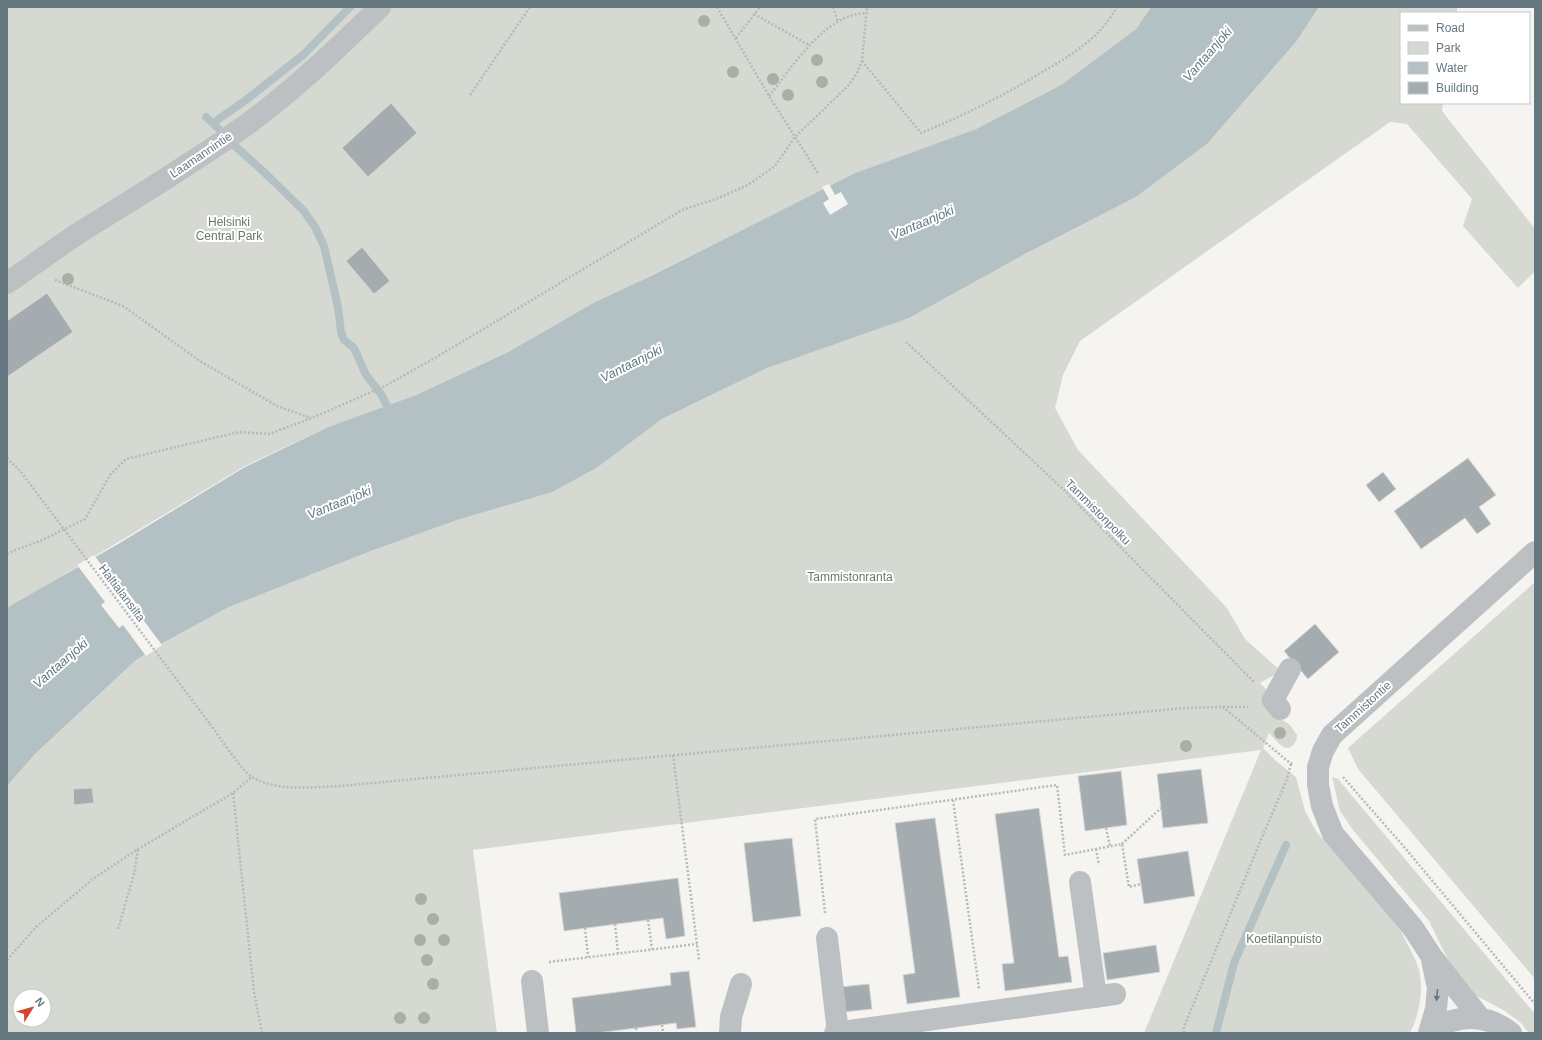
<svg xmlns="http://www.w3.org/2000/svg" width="1542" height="1040" font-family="Arial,sans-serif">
	<rect width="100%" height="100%" fill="#f5f4f1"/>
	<path fill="#d5d9d1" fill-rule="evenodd" d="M7,7H1151L1136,29L1061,85L976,129L855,173L653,275L595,302L508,352L416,395L328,427L245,466L7,609Z
		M1319,7H1457V13H1401V103H1443L1442,111L1535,229V271L1518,288L1463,226L1472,199L1407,124L1390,122L1080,341L1063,375L1055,408L1078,450L1227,608L1245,639L1281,671L1260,683L1276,700L1281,719L1290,725L1297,735C1297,739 1296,741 1294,744C1286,756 1275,738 1269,733L1263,748L1275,760L1296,777L1305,811L1316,831L1400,930C1406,941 1412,952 1417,964C1425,984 1420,1014 1410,1033H1144L1261,750L473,850L497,1033H7V786L35,754L135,661L163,643L227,608L371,551L460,519L598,467L662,419L767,368L1025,254L1136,197L1207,144L1296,42ZM20,996H44V1020H20Z
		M1535,582V979L1358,769L1348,748Z
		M1332,777L1338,779L1535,1014V1033H1529L1522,1024L1505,1011L1473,994L1448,960L1429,921L1353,830L1340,811Z"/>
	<path fill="#b4c1c4" d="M1151,7H1319L1296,42L1207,144L1136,197L1025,254L909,318L767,368L662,419L598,467L552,492L460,519L371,551L227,608L163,643L135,661L35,754L7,786V609L10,606L118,544L245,467L328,427L416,395L508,352L595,302L653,275L855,173L976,129L1061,85L1136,29Z"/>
	<path fill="#f5f4f1" d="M829,184L835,195L841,192L848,204L830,215L823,203L829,199L822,187Z
		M94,555L121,591L125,588L141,610L138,613L162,645L146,656L123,625L119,628L101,605L105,602L77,565Z"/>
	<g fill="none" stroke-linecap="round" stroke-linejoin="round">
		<path stroke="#b4c1c4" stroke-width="8" d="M206,117L218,128
			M213,123L246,100L303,55L350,7
			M235,146L266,174L303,210L315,227L324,246L338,307L341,332L344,340L354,348L366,375L381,394L387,406
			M1216,1033L1234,963L1286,845"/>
	</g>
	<path fill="#a4acb0" stroke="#d6d6d4" d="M391,103L417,133L368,177L342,148Z
		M362,247L390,281L374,294L346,261Z
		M47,293L73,332L7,377V321Z
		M1468,458L1496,495L1479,507L1491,524L1477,534L1465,518L1421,549L1394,511Z
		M1383,472L1396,489L1379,502L1366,485Z
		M1315,624L1339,652L1308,679L1284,651Z
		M1201,769L1208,823L1163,828L1157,774Z
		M1121,771L1127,825L1085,831L1078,776Z
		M92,788L94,803L74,805L73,789Z
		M1039,808L1059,957L1068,956L1072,982L1005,991L1002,964L1014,963L995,814Z
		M935,818L960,997L907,1004L903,975L915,973L895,823Z
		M792,838L801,916L753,922L744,843Z
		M1188,851L1195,896L1144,904L1137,859Z
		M678,878L685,936L666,939L663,918L564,931L559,893Z
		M1156,945L1160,972L1107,980L1103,953Z
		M689,971L696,1027L677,1029L676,1023L597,1033H576L572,998L671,985L670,973Z
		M869,984L872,1009L843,1012L840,987Z"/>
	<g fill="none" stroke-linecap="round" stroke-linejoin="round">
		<path stroke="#b6b9bb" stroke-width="2.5" stroke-dasharray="2 2" stroke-linecap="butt" d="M717,7L769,96L818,173
			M833,7L838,22
			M754,14L809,45
			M736,38L760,7
			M862,61L921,133C965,115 1007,94 1047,69C1062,61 1077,51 1090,40C1101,31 1110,19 1117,7
			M470,95L530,7
			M769,96C792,67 826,13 867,13
			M55,280L123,306L200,361L277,406L311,418
			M906,342L1064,490L1254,682
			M7,458L21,472
			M7,554L13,551L40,541L85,519L110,475L126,459L239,432L269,434L312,418L385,386L435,358L682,210L716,199L748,185L775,166L795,137L848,86L857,73L862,61L867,7
			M1223,707H1248
			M210,724C219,736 241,770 252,777C278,792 312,787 340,786L1185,708L1223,707L1290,763L1294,764
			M673,755L699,960
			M1343,777L1405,848L1535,1004
			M233,793L254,992L262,1033
			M953,800L979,989
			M1106,828L1110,846
			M1122,844L1161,808
			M1096,849L1099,865
			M825,913L815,819L1057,785L1065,855L1122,844L1129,887L1141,884
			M648,920L652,949
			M615,924L618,953
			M585,928L588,957
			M118,929L134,874L138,849
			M7,960L36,927L93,879L138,849L233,793L252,777
			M549,962L697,944
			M662,1025L663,1033
			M636,1028L637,1033
			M1184,1033V1027L1260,842L1287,779L1291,763"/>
		<path stroke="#bcc0c3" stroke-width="22" d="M7,283C32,266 56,248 82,231C138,196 195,162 249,123C296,88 338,48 380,7
			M1280,709L1273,700L1290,669
			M1080,882L1096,997
			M827,938L838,1033
			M532,981L538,1033
			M1480,1018L1432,957L1413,928L1333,834L1322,806L1318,785V767L1323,751L1332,735L1535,552
			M730,1033L731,1017L741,984
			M835,1033L1115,994
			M1429,1033L1436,1009L1438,988L1432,960
			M1430,1033C1455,1013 1486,1013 1511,1033"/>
		<path stroke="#b6b9bb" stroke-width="2.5" stroke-dasharray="2 2" stroke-linecap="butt" d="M21,472L210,724"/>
	</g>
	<g fill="#a9b0a3">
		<circle cx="704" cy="21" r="6"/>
		<circle cx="817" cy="60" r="6"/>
		<circle cx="733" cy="72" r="6"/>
		<circle cx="773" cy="79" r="6"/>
		<circle cx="822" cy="82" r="6"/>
		<circle cx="788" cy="95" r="6"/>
		<circle cx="68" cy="279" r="6"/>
		<circle cx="1280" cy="733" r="6"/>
		<circle cx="1186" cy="746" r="6"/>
		<circle cx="421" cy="899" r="6"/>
		<circle cx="433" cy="919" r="6"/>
		<circle cx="420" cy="940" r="6"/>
		<circle cx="444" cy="940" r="6"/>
		<circle cx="427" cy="960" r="6"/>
		<circle cx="433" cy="984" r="6"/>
		<circle cx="400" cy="1018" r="6"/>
		<circle cx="424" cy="1018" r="6"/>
	</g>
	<defs><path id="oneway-solid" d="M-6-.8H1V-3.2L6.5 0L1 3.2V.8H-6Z"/></defs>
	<use fill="#667780" href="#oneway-solid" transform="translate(1437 995) rotate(95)"/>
	<g text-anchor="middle" stroke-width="4" stroke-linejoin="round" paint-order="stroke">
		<g font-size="12" fill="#667780" stroke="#fff">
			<text transform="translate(201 155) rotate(-34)" y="4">Laamannintie</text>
			<text transform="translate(1098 512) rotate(45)" y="4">Tammistonpolku</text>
			<text transform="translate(122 593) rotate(53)" y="4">Haltialansilta</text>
			<text transform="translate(1363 707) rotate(-42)" y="4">Tammistontie</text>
		</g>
		<g font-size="12" fill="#6a7864" stroke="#fff">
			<text x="229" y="226">Helsinki<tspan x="229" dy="14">Central Park</tspan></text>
			<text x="850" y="581">Tammistonranta</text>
			<text x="1284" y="943">Koetilanpuisto</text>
		</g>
		<g font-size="13" font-style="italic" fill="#62797d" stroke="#fff">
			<text transform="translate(1207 54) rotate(-49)" y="5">Vantaanjoki</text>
			<text transform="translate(922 222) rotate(-23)" y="5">Vantaanjoki</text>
			<text transform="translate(631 363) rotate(-27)" y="5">Vantaanjoki</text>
			<text transform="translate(339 502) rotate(-22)" y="5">Vantaanjoki</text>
			<text transform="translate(60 663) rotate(-41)" y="5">Vantaanjoki</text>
		</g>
	</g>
	<rect width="1542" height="1040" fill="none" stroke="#667780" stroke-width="16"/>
	<rect x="1400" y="12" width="130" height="92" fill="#ffffff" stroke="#c2c9cc"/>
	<rect x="1408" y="25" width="20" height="6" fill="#bcc0c3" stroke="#c2c9cc"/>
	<text x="1436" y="32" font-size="12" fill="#667780">Road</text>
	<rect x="1408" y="42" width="20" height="12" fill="#d5d9d1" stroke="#c2c9cc"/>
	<text x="1436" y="52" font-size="12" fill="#667780">Park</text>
	<rect x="1408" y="62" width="20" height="12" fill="#b4c1c4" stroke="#c2c9cc"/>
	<text x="1436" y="72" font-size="12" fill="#667780">Water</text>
	<rect x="1408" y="82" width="20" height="12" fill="#a4acb0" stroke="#c2c9cc"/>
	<text x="1436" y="92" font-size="12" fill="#667780">Building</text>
	<g transform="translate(32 1008) rotate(53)"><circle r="19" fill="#ffffff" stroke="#c2c9cc"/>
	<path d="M0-3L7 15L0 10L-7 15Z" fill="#d44532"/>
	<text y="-6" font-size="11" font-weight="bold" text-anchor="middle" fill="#667780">N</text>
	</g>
</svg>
